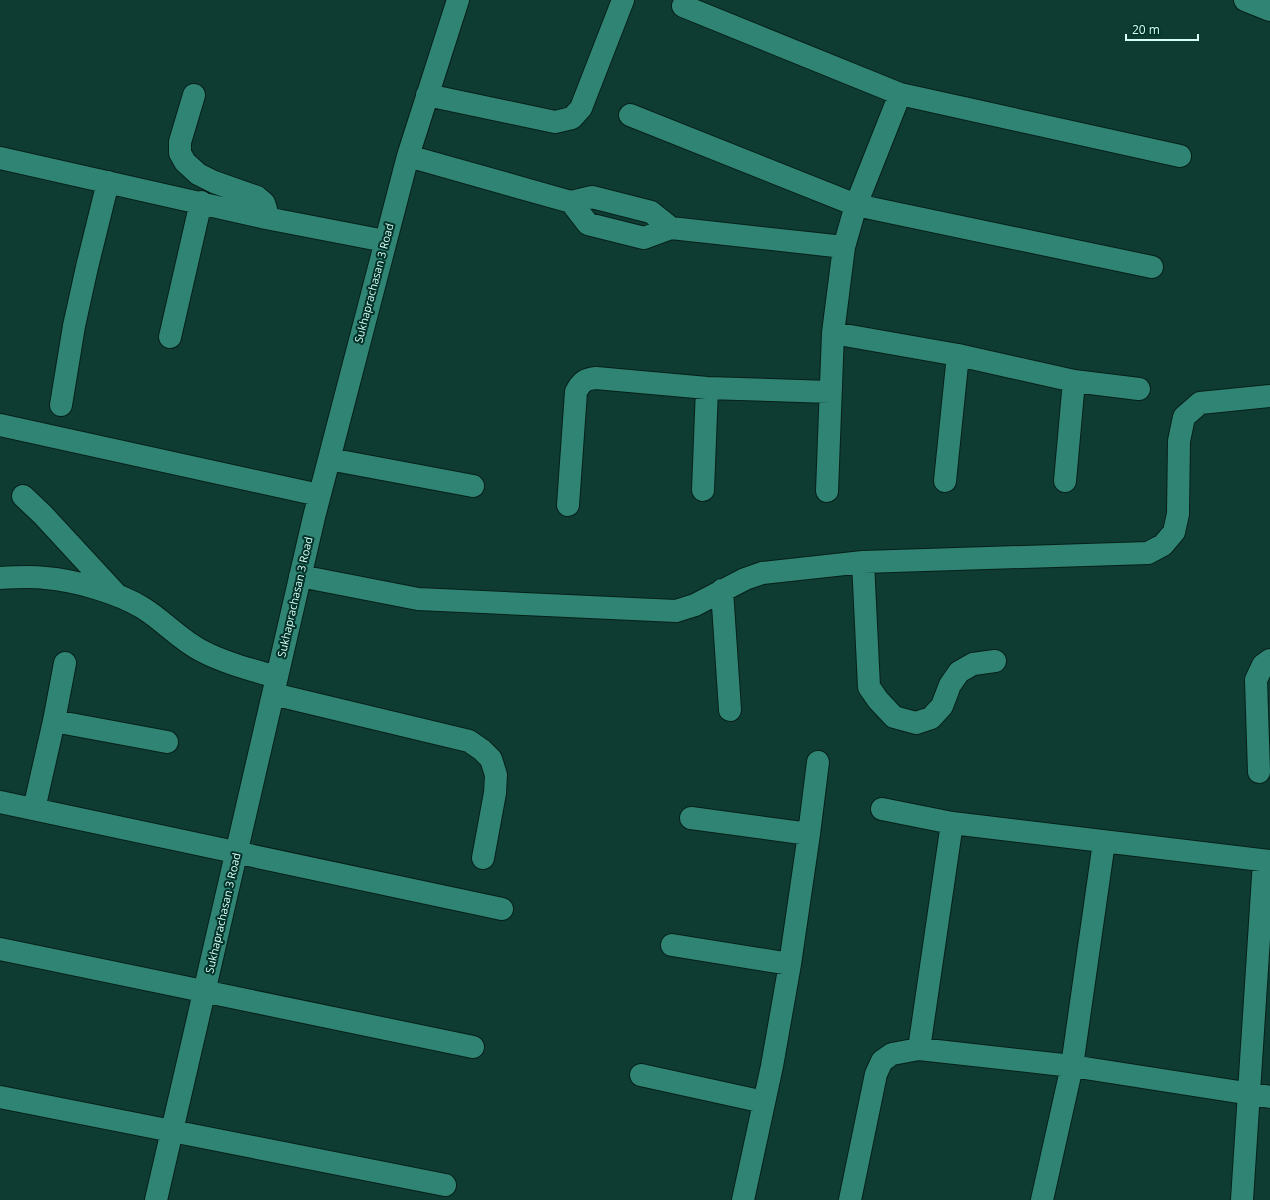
<svg xmlns="http://www.w3.org/2000/svg" width="1270" height="1200" font-family="'Open Sans',sans-serif">
	<rect width="100%" height="100%" fill="#0e3c32"/>
	<g fill="none" stroke-linecap="round" stroke-linejoin="round">
		<g stroke="#06201a" stroke-width="24">
			<path id="minor" d="M1245,0L1270,10
				M683,6L900,94L1180,156
				M194,95L180,142V153L185,162L198,174L214,182L257,197L264,203L266,209V218
				M427,95L555,122L572,118L581,108L623,0
				M630,115L856,205L1152,267
				M408,156L571,202L592,197L651,212L671,228
				M0,158L266,218L385,241
				M571,202L588,224L644,238L671,228L844,247
				M833,333L958,355L1074,381L1139,389
				M170,337L201,202
				M61,405L74,326L87,267L108,182
				M0,425L319,495
				M329,459L473,486
				M945,481L958,355
				M1065,481L1074,381
				M703,490L707,388
				M827,491L833,333L844,247L856,205L900,94
				M23,496L43,515L116,594
				M568,505L576,392C581,382 585,379 596,378L707,388L830,392
				M863,562L869,687L878,700L894,717L916,723L931,718L942,706L950,685L959,672L973,664L995,661
				M300,576L418,599L676,611L695,605L745,579L762,573L863,562L1148,553L1163,545L1174,532L1178,514L1179,441L1184,417L1200,403L1270,396
				M0,578C15,577 31,576 46,578C74,580 119,593 143,608C164,621 180,640 202,651C225,663 252,670 277,677
				M722,590L730,710
				M273,694L469,741L482,750L491,759L496,775L495,793L483,858
				M54,721L167,742
				M1259,772L1256,680L1263,665L1270,660
				M0,802L502,909
				M34,809L54,721L65,663
				M882,809L952,823L1270,861
				M691,818L809,834
				M672,945L790,964
				M0,949L473,1047
				M919,1049L952,823
				M641,1075L764,1102
				M0,1097L445,1185
				M156,1200L314,517L408,156L458,0
				M743,1200L772,1066L790,964L809,834L818,762
				M850,1200L876,1074L882,1061L892,1054L919,1049L1072,1066L1270,1097
				M1042,1200L1072,1066L1104,842
				M1242,1200L1264,861"/>
		</g>
		<use href="#minor" stroke="#308473" stroke-width="22"/>
	</g>
	<g text-anchor="middle" stroke-width="4" stroke-linejoin="round" paint-order="stroke">
		<g font-size="11" fill="#d8fff4" stroke="#013129">
			<text transform="translate(374 283) rotate(-75)" y="4">Sukhaprachasan 3 Road</text>
			<text transform="translate(295 597) rotate(-77)" y="4">Sukhaprachasan 3 Road</text>
			<text transform="translate(223 913) rotate(-77)" y="4">Sukhaprachasan 3 Road</text>
		</g>
	</g>
	<path d="M1126 34v6h72v-6" fill="none" stroke="#d8fff4" stroke-width="2"/>
	<text x="1132" y="34" font-size="12" fill="#d8fff4" stroke="#013129" stroke-width="3" paint-order="stroke">20 m</text>
</svg>
